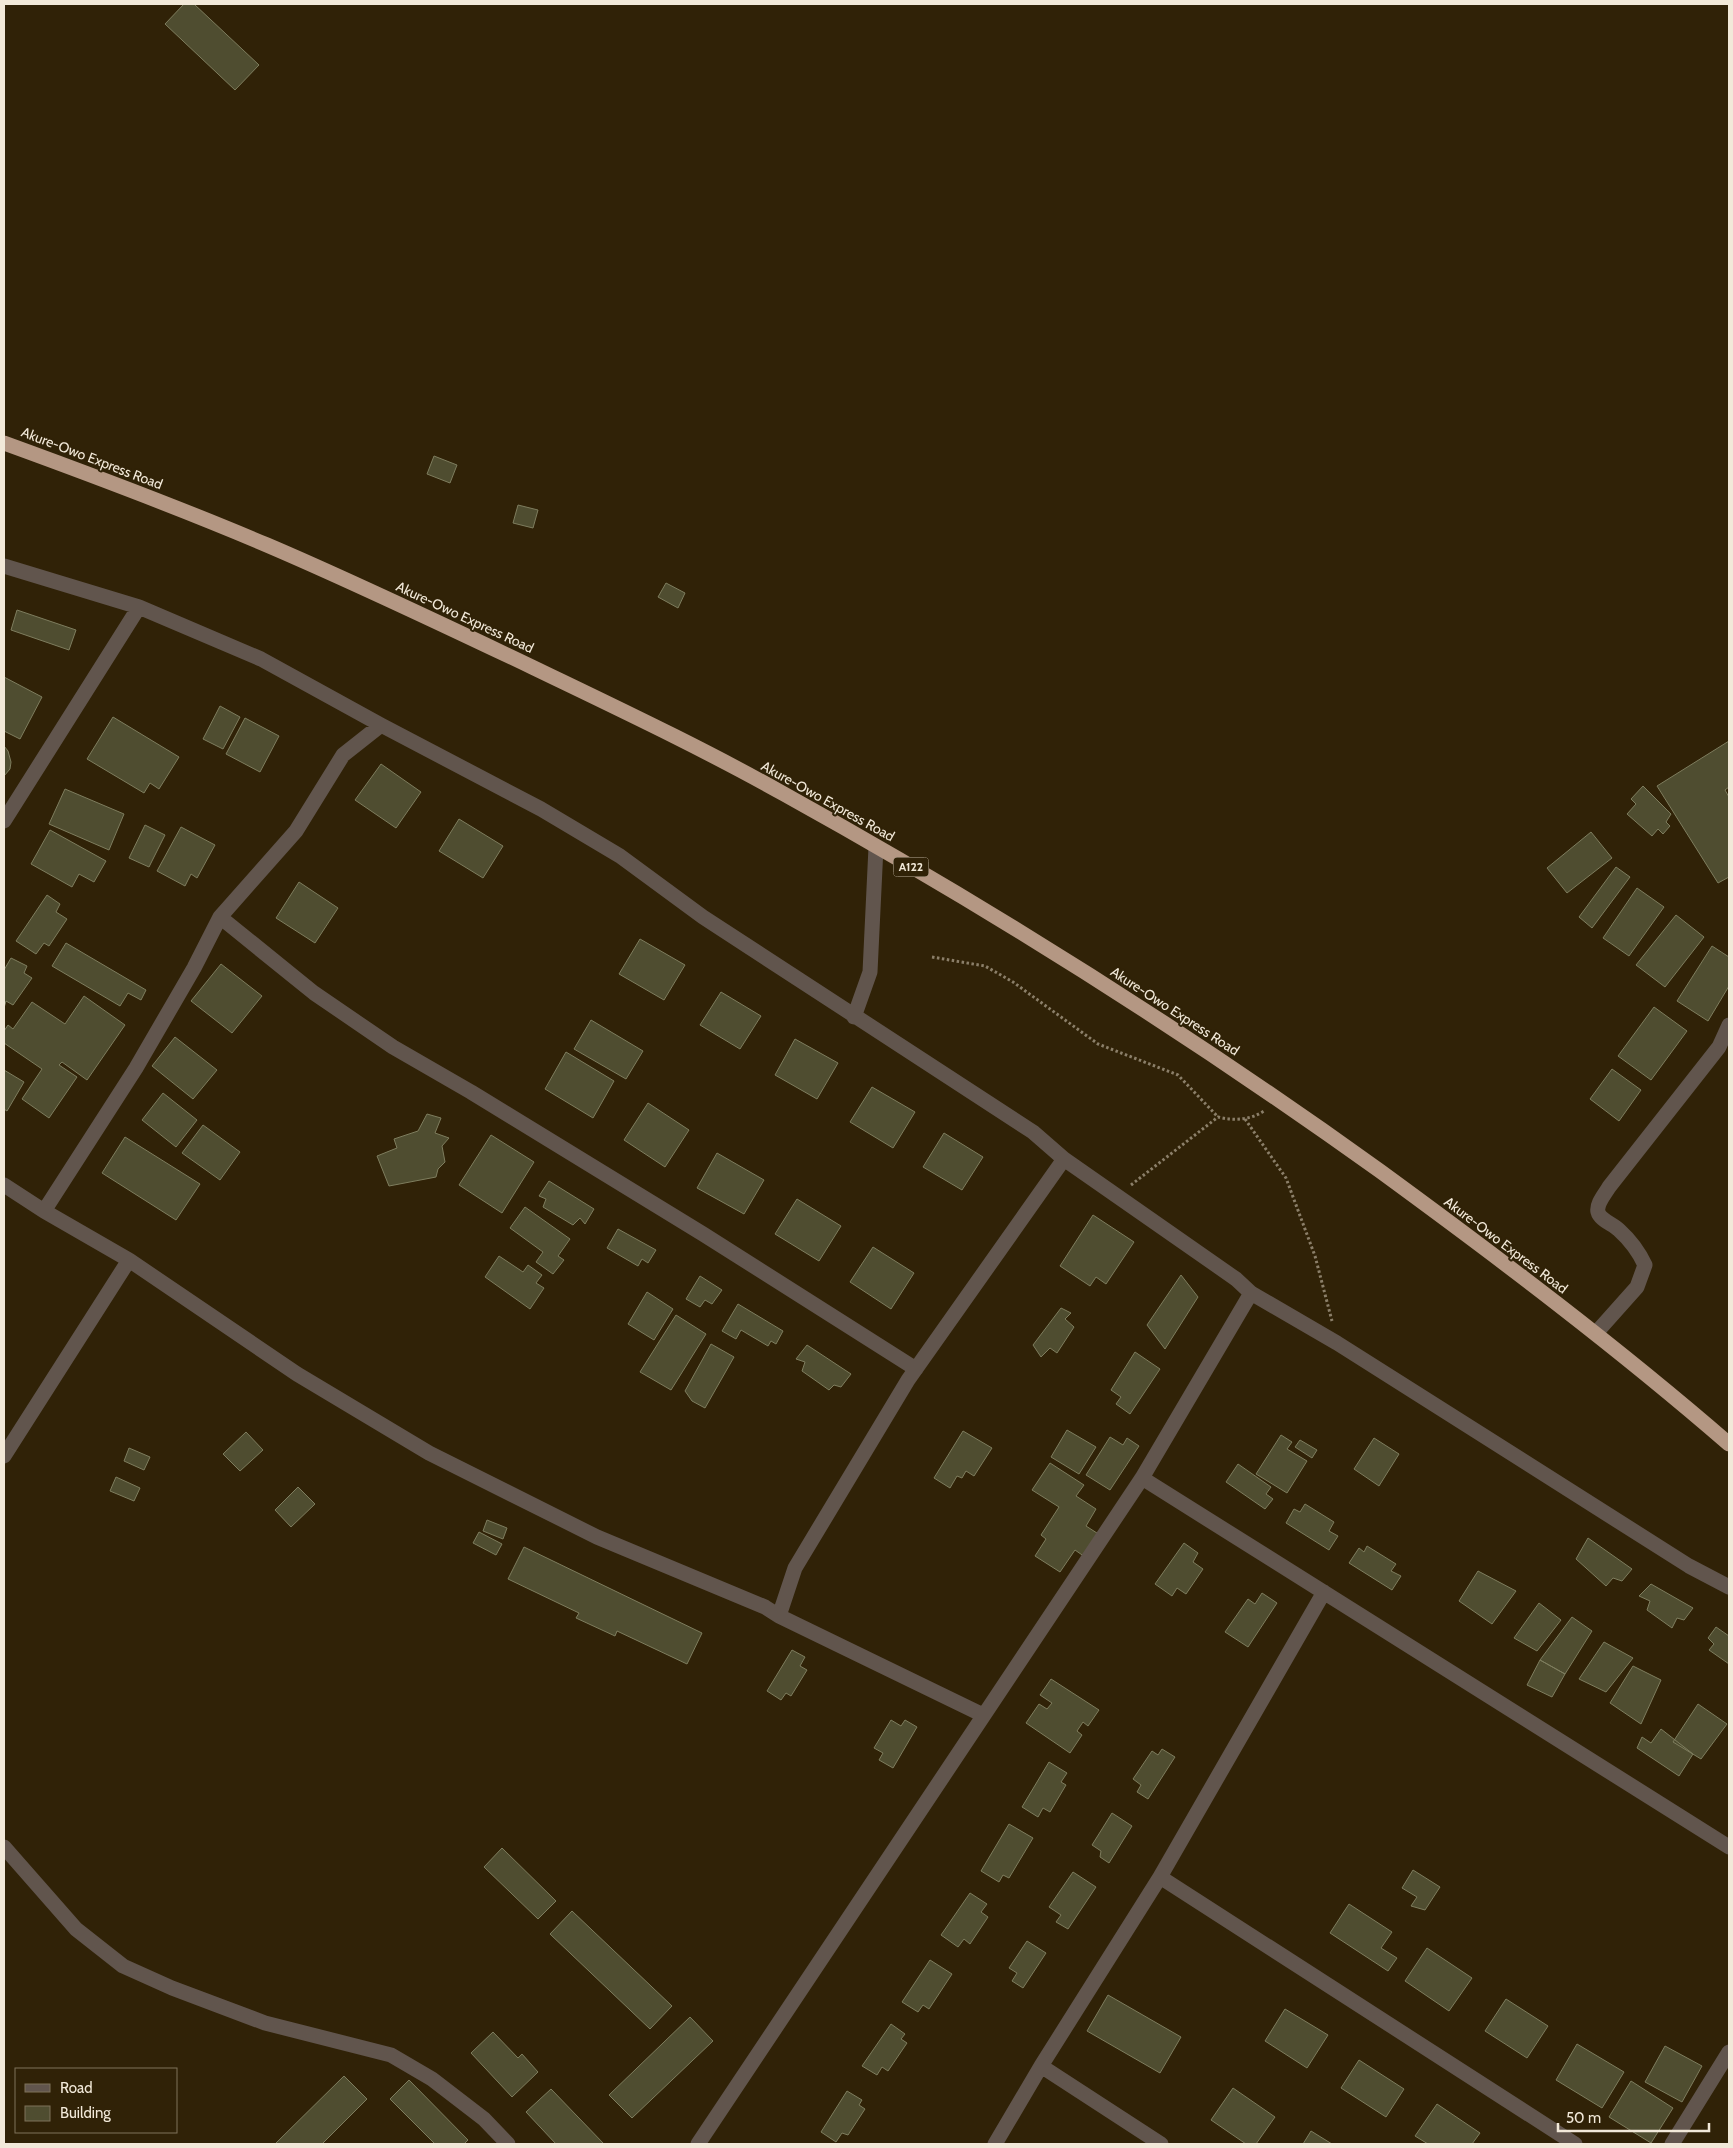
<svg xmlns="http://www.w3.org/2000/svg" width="1733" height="2148" font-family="Cabin,sans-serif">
	<rect width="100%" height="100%" fill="#302207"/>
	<path fill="#4f4d30" stroke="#7e7d5e" d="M184,4H194L259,65L235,90L165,24Z
		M434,456L457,465L450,483L427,474Z
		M518,505L538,510L533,528L513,523Z
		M666,583L685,593L678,608L658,597Z
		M17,610L76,630L69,650L11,630Z
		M4,677L42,697L20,739L4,731Z
		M220,706L240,717L223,749L203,739Z
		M113,717L179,757L159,789L150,783L144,793L87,759Z
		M245,718L279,736L260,772L226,754Z
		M1729,741V787L1725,790L1729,797V877L1718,883L1657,786Z
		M4,746L8,751L11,762L10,769L4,776Z
		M381,764L421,792L396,828L355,800Z
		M1643,786L1671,814L1666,822L1670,826L1663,834L1658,829L1652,836L1627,814L1636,804L1631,799Z
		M65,789L124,814L109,850L49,824Z
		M459,819L503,846L483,878L439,851Z
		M145,825L165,835L149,867L129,858Z
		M181,827L215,845L197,878L191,874L185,886L157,871Z
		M50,830L106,861L94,882L79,874L72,887L31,864Z
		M1591,832L1612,858L1567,893L1547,868Z
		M1616,867L1630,877L1592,928L1579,917Z
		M299,882L338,908L315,943L276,918Z
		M1637,888L1664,907L1629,956L1603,938Z
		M47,895L60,904L56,912L67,919L49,946L44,943L36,954L16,941Z
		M1676,915L1704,937L1665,987L1636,965Z
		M640,939L685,965L664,1000L619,974Z
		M66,943L146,990L141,1000L128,993L120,1006L52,966Z
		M1712,946L1729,957V986L1708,1021L1677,1001Z
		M11,958L27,966L24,973L32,978L13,1005L6,1001L4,1008V970Z
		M221,964L262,996L232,1033L191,1001Z
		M721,992L761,1016L740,1049L700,1025Z
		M84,996L125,1025L87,1080L62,1062L59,1065L77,1077L49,1118L22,1099L42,1069L4,1043V1031L8,1025L13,1029L32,1002L65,1024Z
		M1654,1007L1687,1031L1651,1080L1618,1056Z
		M591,1020L643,1051L626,1079L574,1049Z
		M175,1037L217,1070L193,1099L152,1066Z
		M795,1039L838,1063L817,1099L775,1075Z
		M566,1052L614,1081L593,1118L545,1089Z
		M1612,1069L1641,1090L1619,1121L1590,1099Z
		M4,1070L24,1082L7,1111L4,1109Z
		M872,1087L915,1112L893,1148L850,1122Z
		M163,1093L197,1120L176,1147L142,1120Z
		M648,1103L689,1130L665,1167L624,1140Z
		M427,1114L441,1118L435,1133L449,1138L442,1146L445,1162L438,1169L436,1177L389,1186L377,1156L397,1148L394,1139L418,1131Z
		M203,1125L240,1152L220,1180L182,1153Z
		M944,1133L983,1157L962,1190L923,1167Z
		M491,1135L534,1162L502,1213L459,1185Z
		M125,1137L200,1184L176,1220L102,1173Z
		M717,1153L764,1180L744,1214L697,1188Z
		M549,1181L594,1209L585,1224L580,1218L573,1225L543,1207L546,1199L539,1196Z
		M797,1199L841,1226L819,1261L775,1234Z
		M525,1207L570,1239L558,1256L564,1260L553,1274L536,1262L543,1252L510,1228Z
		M1093,1215L1134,1242L1106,1284L1096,1277L1090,1286L1060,1266Z
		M618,1229L656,1250L648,1263L642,1259L638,1266L607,1248Z
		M873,1247L914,1273L891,1309L850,1282Z
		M499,1256L523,1272L528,1265L542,1275L536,1283L544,1288L530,1309L485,1277Z
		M1181,1275L1198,1297L1165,1349L1147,1325Z
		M700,1276L722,1290L712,1304L705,1300L700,1307L686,1299Z
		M647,1292L673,1309L654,1340L628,1324Z
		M738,1304L783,1331L776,1344L771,1341L768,1346L741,1330L736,1339L722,1331Z
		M1061,1308L1071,1313L1065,1319L1074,1327L1057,1353L1050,1348L1041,1357L1033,1345Z
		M676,1315L706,1334L671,1390L640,1372Z
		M711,1344L734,1357L705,1408L692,1401L685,1391Z
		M807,1345L851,1374L841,1387L834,1385L829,1390L802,1371L805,1362L796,1359Z
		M1135,1352L1160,1369L1130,1414L1116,1404L1121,1397L1111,1390Z
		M1067,1430L1096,1447L1079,1474L1051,1457Z
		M963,1431L992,1448L974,1476L966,1471L962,1478L957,1476L950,1488L934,1478Z
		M246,1432L263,1450L240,1471L223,1454Z
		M1281,1435L1292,1442L1287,1449L1307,1461L1287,1493L1256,1474Z
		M1110,1437L1123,1445L1127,1438L1139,1446L1110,1490L1086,1475Z
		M1374,1438L1399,1454L1379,1486L1354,1469Z
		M1300,1440L1317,1450L1312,1458L1295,1447Z
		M129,1448L150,1457L144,1470L124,1461Z
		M1050,1463L1084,1485L1076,1496L1096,1509L1086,1526L1100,1535L1085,1557L1075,1550L1060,1572L1035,1556L1046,1539L1041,1535L1059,1507L1032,1490Z
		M1238,1464L1271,1487L1266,1494L1273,1499L1265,1509L1226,1482Z
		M116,1477L140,1488L134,1501L110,1491Z
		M298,1487L315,1504L291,1527L275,1510Z
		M1305,1504L1334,1522L1329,1531L1338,1536L1329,1550L1286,1523L1294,1509L1300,1512Z
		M487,1520L507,1528L503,1539L483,1531Z
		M479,1532L502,1544L496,1555L473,1543Z
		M1588,1538L1632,1569L1622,1581L1613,1578L1606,1586L1576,1559Z
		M1184,1543L1198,1553L1193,1562L1203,1569L1186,1594L1177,1588L1172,1596L1155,1584Z
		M1367,1546L1396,1564L1391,1571L1401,1576L1392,1590L1349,1563L1359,1548L1364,1552Z
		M524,1547L702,1633L687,1664L617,1631L615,1636L576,1618L579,1613L508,1579Z
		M1478,1571L1516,1591L1492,1624L1459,1601Z
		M1651,1584L1693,1608L1684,1620L1677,1618L1672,1628L1647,1610L1650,1601L1639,1596Z
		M1262,1593L1277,1603L1248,1647L1225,1632L1248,1599L1255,1604Z
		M1539,1603L1561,1620L1537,1651L1514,1638Z
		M1572,1617L1592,1631L1565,1674L1540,1660Z
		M1716,1627L1729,1636V1664L1709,1650L1714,1644L1708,1638Z
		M1604,1642L1633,1658L1606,1692L1579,1679Z
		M792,1650L805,1657L800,1666L807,1670L791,1696L786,1693L781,1700L767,1691Z
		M1540,1660L1565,1674L1552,1697L1527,1685Z
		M1633,1666L1661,1680L1641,1724L1610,1703Z
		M1051,1679L1099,1710L1088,1726L1083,1722L1077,1731L1082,1735L1070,1753L1026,1723L1039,1704L1047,1709L1052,1703L1040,1695Z
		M1698,1704L1727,1724L1701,1759L1673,1742Z
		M891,1720L901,1726L905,1720L917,1727L893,1768L879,1760L883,1753L874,1748Z
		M1661,1729L1693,1754L1679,1776L1637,1748L1642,1737L1651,1743Z
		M1162,1749L1175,1757L1148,1799L1137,1792L1141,1785L1133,1779L1152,1751L1158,1755Z
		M1049,1762L1067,1773L1061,1782L1066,1785L1050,1812L1043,1808L1038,1817L1022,1807Z
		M1112,1813L1132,1826L1109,1863L1100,1857L1101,1851L1092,1845Z
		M1009,1824L1033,1838L1009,1878L1003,1875L999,1882L981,1871Z
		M502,1848L556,1901L538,1919L484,1867Z
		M1413,1870L1440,1887L1425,1910L1411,1906L1417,1897L1402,1888Z
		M1073,1872L1096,1887L1068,1929L1056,1922L1061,1915L1049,1907Z
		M970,1893L987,1904L981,1912L988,1917L970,1944L964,1939L958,1947L941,1935Z
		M1349,1904L1392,1932L1381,1948L1397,1958L1388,1971L1330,1933Z
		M572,1911L672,2006L650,2029L550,1934Z
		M1027,1941L1046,1953L1023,1988L1012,1981L1017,1973L1009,1968Z
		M1427,1948L1472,1978L1449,2011L1405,1981Z
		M930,1960L952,1974L929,2009L923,2005L918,2012L902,2002Z
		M1108,1995L1181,2037L1160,2073L1087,2031Z
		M1506,1999L1548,2026L1527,2058L1485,2031Z
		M1285,2009L1328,2035L1307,2068L1265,2041Z
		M690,2017L713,2041L632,2118L609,2095Z
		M891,2024L905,2034L901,2039L907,2043L888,2071L882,2067L877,2075L862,2066Z
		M493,2032L518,2058L522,2054L538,2072L512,2097L471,2053Z
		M1577,2044L1624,2072L1602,2108L1556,2080Z
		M1665,2046L1702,2066L1682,2102L1645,2082Z
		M1359,2060L1404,2089L1386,2117L1341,2088Z
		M344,2076L367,2099L322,2144H275Z
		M409,2080L468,2140L464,2144H435L390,2099Z
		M1631,2081L1673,2108L1651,2143L1609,2117Z
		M1233,2088L1275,2117L1256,2144H1246L1211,2120Z
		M551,2089L604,2144H556L526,2112Z
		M847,2091L862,2100L859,2105L865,2109L848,2135L842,2133L836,2142L821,2132Z
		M1437,2104L1480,2133L1472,2144H1428L1415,2136Z
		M1311,2131L1332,2144H1303Z"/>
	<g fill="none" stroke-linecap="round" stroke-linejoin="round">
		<path stroke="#8b7f69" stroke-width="3" stroke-dasharray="2.5 2.5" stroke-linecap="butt" d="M932,957L985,966L1013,982L1098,1044L1178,1075L1218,1117
			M1245,1119L1286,1178L1315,1256L1332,1321
			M1131,1185L1218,1117C1234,1121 1250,1120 1264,1111"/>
		<path stroke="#61554d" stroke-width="15" d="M4,566L139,607L261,659L381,725L541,809L620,856L703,917L1033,1132L1064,1159L1236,1279L1251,1293L1337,1343L1689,1566L1729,1587
			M4,821L139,607
			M220,917L314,993L393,1047L471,1092L703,1234L916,1369
			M854,1017L870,972L876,847
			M4,1185L44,1211L129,1260L297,1374L429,1453L597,1537L765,1607L779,1616L983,1715
			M44,1211L136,1068L194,968L220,917L296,831L343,755L381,725
			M1596,1333L1637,1287L1645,1265C1639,1252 1630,1240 1619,1230C1613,1224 1600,1220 1598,1212C1596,1204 1605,1194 1609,1187L1719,1047L1729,1025
			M4,1456L129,1260
			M1142,1478L1729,1847
			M779,1616L795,1568L908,1380L1064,1159
			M4,1847L76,1929L123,1966L172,1988L265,2023L391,2055L432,2079L484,2119L508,2144
			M1160,1877L1575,2144
			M1041,2066L1161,2144
			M698,2144L1142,1478L1251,1293
			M995,2144L1041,2066L1160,1877L1324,1592
			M1672,2144L1729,2052"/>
		<path stroke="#b49783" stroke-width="15" d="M4,443C92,475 180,508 267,545C356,583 444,625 532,667C617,708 702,748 784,794C990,908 1189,1034 1380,1171C1499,1258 1617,1347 1729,1444"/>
	</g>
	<g text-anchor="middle" stroke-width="4" stroke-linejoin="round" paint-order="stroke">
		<rect fill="#302207" stroke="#b8ad9a" stroke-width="1" x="893.5" y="857.5" width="35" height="19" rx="4"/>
		<g font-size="12" font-weight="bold" fill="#f2e9d9">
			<text x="911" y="871">A122</text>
		</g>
		<g font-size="14" fill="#f2e9d9" stroke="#302207">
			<text transform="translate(92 458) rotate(21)" y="5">Akure-Owo Express Road</text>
			<text transform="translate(465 617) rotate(25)" y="5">Akure-Owo Express Road</text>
			<text transform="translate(828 801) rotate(29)" y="5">Akure-Owo Express Road</text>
			<text transform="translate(1175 1011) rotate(33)" y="5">Akure-Owo Express Road</text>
			<text transform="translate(1506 1245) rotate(37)" y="5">Akure-Owo Express Road</text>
		</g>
	</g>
	<rect width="1733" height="2148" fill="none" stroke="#f2e9d9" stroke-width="10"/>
	<rect x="15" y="2068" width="162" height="65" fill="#302207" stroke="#7e725b"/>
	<rect x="25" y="2084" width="25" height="8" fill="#61554d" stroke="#7e725b"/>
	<text x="60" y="2093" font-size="15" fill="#f2e9d9">Road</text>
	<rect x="25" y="2106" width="25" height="15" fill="#4f4d30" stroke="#7e725b"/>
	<text x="60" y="2118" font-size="15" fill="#f2e9d9">Building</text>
	<path d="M1558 2123v8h151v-8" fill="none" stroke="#f2e9d9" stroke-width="2.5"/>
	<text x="1566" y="2123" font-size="15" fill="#f2e9d9" stroke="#302207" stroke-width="4" paint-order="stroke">50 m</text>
</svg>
